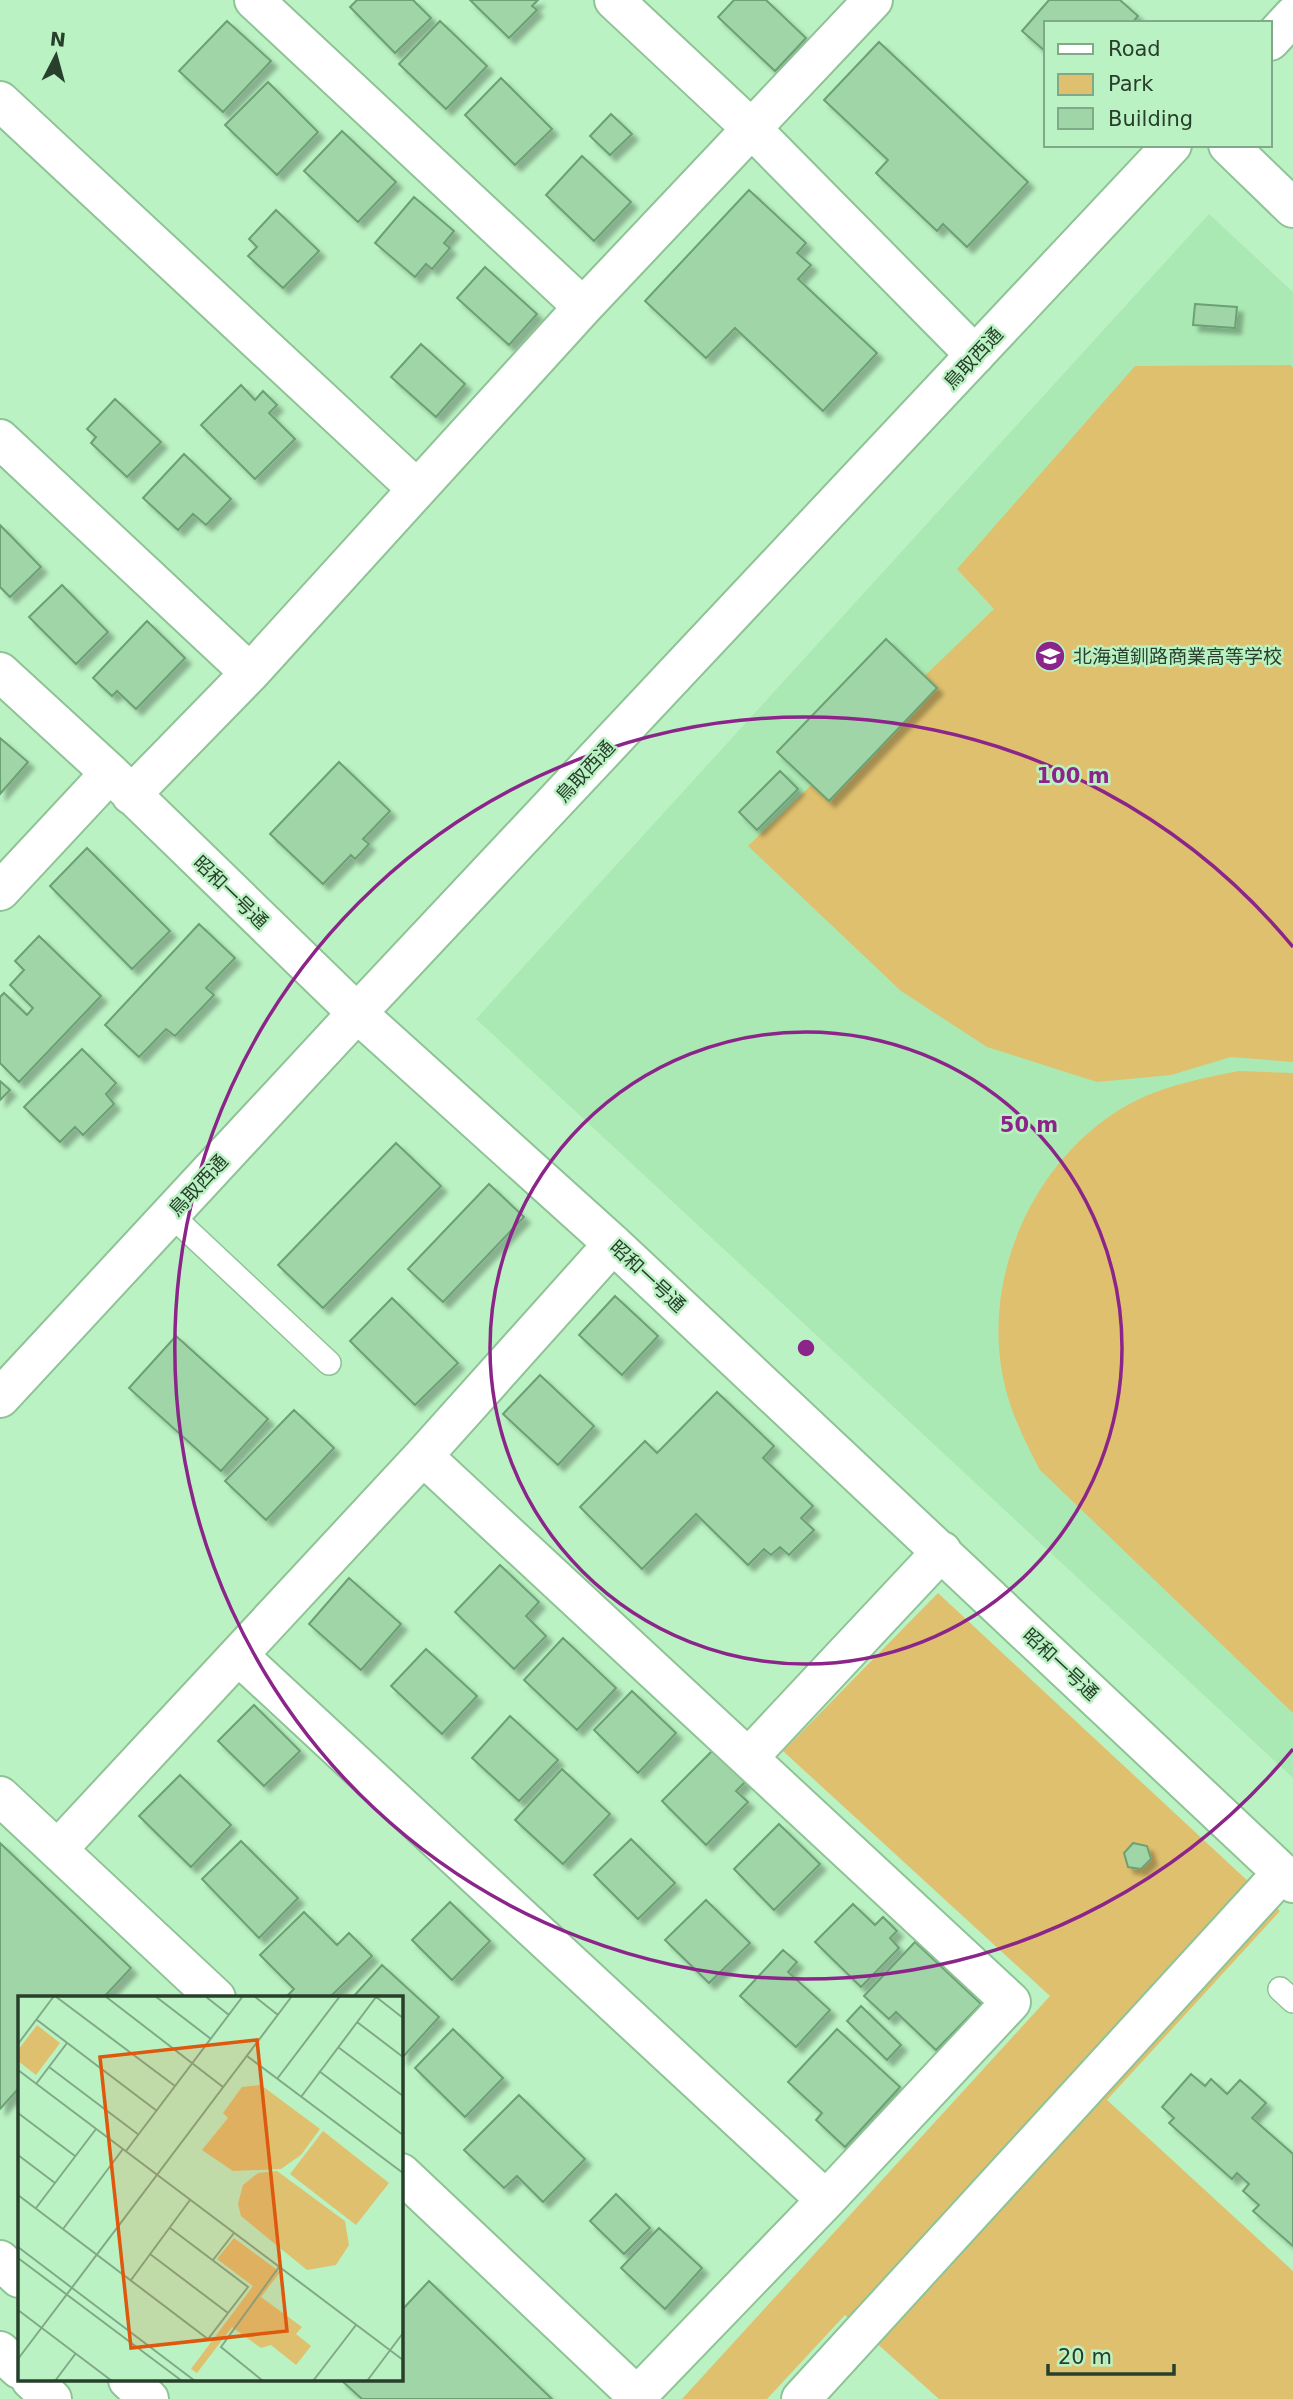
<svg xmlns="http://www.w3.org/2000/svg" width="1293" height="2399" font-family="'DejaVu Sans','Noto Sans JP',sans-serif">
	<defs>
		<filter id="shadow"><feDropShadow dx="6" dy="6" stdDeviation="2" flood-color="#0004"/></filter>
	</defs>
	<rect width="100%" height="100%" fill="#bbf2c3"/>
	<path fill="#abe9b4" d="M1209,214L1293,292V1778L476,1019Z"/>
	<path fill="#dfc06e" d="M1291,365L1293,368V1062L1231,1057L1171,1075L1097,1082L987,1047L901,991L748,846L994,609L957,569L1135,366Z
		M1239,1071L1293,1073V1713L1040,1470C1023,1438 1008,1407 1002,1372C983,1266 1041,1148 1137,1100C1170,1084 1204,1078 1239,1071Z
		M938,1593L1280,1911L1107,2100L1293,2271V2399H939L845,2315L767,2399H682L1050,1996L783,1751Z"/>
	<path fill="#9fd5a7" stroke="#6ca074" stroke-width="2" filter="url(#shadow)" d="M357,0H413L431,18L395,53L350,7Z
		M470,0H538L532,6L537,10L509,38Z
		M734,0H766L806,38L775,71L718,17Z
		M1049,0H1120L1138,16L1132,23H1046L1045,51L1022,31Z
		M227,21L271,61L223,112L179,71Z
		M440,21L487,66L446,109L399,64Z
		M879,42L1028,182L967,247L943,224L937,231L876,173L888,160L824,100Z
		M501,78L552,129L515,165L465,115Z
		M268,82L318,132L277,175L225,125Z
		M611,114L632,134L610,155L590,136Z
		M342,131L396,182L358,222L304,171Z
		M582,156L631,202L594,241L546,195Z
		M749,190L806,243L797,253L811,265L798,279L877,353L823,411L735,328L706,358L645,301Z
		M414,197L454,231L444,243L450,248L432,269L426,264L415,277L375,243Z
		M276,210L319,251L283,288L248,256L257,247L249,239Z
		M485,267L537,314L509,345L457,298Z
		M1195,304L1237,307L1235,328L1193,325Z
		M421,344L465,384L436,417L391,377Z
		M241,385L255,400L263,391L277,405L269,413L295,439L255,479L201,425Z
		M115,399L161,442L127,477L91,443L96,437L87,429Z
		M184,454L231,499L206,525L193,514L178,530L143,498Z
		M0,525L41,567L10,597L0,587Z
		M62,585L108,632L76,664L29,617Z
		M147,621L185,658L136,709L117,691L112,696L93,678Z
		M886,639L937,688L829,801L777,752Z
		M0,738L28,762L0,794Z
		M339,762L390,811L363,839L369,844L355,859L351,855L323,884L270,834Z
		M780,771L798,789L757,830L739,812Z
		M87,848L170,931L132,969L50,886Z
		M199,924L235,958L206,988L214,995L175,1036L166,1029L139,1057L105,1025Z
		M39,936L101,996L19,1082L0,1063V997L4,993L27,1015L33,1008L10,985L24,970L15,961Z
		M82,1049L116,1083L106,1094L114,1104L83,1135L75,1127L60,1142L24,1107Z
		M0,1081L10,1090L0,1100Z
		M396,1143L441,1186L323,1308L278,1265Z
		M489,1184L524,1217L443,1302L408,1269Z
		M615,1296L658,1336L622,1375L579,1335Z
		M392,1298L458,1363L415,1405L350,1341Z
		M176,1336L268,1419L221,1471L129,1388Z
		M540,1375L594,1426L558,1465L503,1414Z
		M717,1392L774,1446L763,1458L813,1506L801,1518L814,1530L789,1555L780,1547L771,1555L764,1549L748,1565L696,1514L642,1569L580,1507L645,1441L657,1453Z
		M294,1410L334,1448L266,1520L225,1481Z
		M500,1565L539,1602L526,1616L546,1636L514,1669L455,1612Z
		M349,1578L401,1624L361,1670L309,1624Z
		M563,1638L616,1688L577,1730L524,1680Z
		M426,1649L477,1696L442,1734L391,1686Z
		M632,1691L676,1733L638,1773L594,1730Z
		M254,1705L300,1751L264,1786L218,1741Z
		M510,1716L558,1760L519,1801L472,1758Z
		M713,1750L745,1782L736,1791L748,1802L706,1845L662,1801Z
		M562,1769L610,1814L563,1864L515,1820Z
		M180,1775L231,1825L191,1867L139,1816Z
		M779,1824L820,1864L774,1910L734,1869Z
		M631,1839L675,1883L638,1919L594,1875Z
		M241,1841L298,1898L259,1938L202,1879Z
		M0,1843L131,1968L103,1998H19V2088L0,2109Z
		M1133,1843L1147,1846L1151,1859L1141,1869L1128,1867L1124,1853Z
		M706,1900L750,1943L709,1983L665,1940Z
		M450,1902L490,1941L452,1980L412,1940Z
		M853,1904L875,1925L883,1917L897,1931L890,1938L899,1948L861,1987L815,1942Z
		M304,1912L337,1945L349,1933L372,1956L329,1998H285L294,1989L260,1955Z
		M915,1942L981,2004L936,2050L896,2012L889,2019L864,1996Z
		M783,1950L797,1962L788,1972L830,2010L796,2047L740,1996Z
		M382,1965L439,2017L402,2058L401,1998H352Z
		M861,2006L901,2045L887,2060L847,2021Z
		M453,2029L503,2078L465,2117L415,2068Z
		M837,2029L900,2087L845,2147L816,2120L822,2113L788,2082Z
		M1191,2074L1205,2086L1211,2079L1227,2094L1240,2080L1266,2103L1252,2118L1293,2154V2246L1253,2211L1259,2205L1243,2191L1249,2184L1237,2173L1232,2179L1169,2123L1174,2118L1162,2107Z
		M519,2095L585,2159L543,2202L517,2176L504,2188L464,2150Z
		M616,2194L650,2228L624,2254L590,2221Z
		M659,2228L702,2268L665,2309L621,2268Z
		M429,2281L552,2399H362L341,2380H401V2311Z"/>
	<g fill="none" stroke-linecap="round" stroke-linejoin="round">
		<g stroke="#8ec396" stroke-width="26">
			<path id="lane" d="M170,1214L329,1363
				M1280,1989L1293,2001"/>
		</g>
		<g stroke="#8ec396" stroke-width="42">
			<path id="street" d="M254,0L583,307
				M614,0L752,129L975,355
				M0,101L417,489
				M1228,145L1293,208
				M0,439L250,673
				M0,672L110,773L357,1013L613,1244L1293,1883
				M131,795L250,673L583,307L873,0
				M0,891L110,773
				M239,1656L826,2200
				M749,1757L942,1551
				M0,1796L216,1998
				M58,1849L423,1456L613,1244
				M401,2173L637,2396L826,2200L1011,2002L423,1456
				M801,2399L1282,1873"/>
		</g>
		<g stroke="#8ec396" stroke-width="42">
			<path id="secondary" d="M1270,41L1293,16
				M0,1398L357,1013L1172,145"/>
		</g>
		<g stroke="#8ec396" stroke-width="42">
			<path id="primary" d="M0,2260L19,2278
				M0,2351L19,2369
				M31,2380L52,2399
				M128,2380L149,2399"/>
		</g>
		<use href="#lane" stroke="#fff" stroke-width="23"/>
		<use href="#street" stroke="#fff" stroke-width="38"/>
		<use href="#secondary" stroke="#fff" stroke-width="38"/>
		<use href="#primary" stroke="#fff" stroke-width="38"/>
	</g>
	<g fill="none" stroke="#8c258a" stroke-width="3.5">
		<circle cx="806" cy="1348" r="316"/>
		<path d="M1293 1749A631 631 0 1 1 1293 947"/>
	</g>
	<defs>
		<g id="school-disc" transform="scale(1.575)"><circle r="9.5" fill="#8c258a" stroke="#bbf2c3"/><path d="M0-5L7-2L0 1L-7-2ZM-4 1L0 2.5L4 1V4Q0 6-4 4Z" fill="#fff"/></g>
	</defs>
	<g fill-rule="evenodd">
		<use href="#school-disc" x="1050" y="656"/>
	</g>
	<g text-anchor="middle" stroke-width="5" stroke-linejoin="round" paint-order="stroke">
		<g font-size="19" fill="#283f2c" stroke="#bbf2c3">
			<text transform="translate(973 358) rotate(-47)" y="7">鳥取西通</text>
			<text transform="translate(585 771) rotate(-47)" y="7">鳥取西通</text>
			<text transform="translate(231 892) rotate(44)" y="7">昭和一号通</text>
			<text transform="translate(198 1185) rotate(-47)" y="7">鳥取西通</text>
			<text transform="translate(648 1276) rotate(43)" y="7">昭和一号通</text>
			<text transform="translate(1061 1664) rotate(43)" y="7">昭和一号通</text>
		</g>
		<g font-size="19" fill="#283f2c" stroke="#bbf2c3" text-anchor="start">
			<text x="1073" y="663">北海道釧路商業高等学校</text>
		</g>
	</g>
	<g transform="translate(18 1996)">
		<rect width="385" height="385" fill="#bbf2c3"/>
		<path d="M19,29L42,47L18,79L0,65V54ZM243,89L302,133L283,159L263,173L215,175L184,154L210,122L205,117L224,91ZM305,135L371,187L338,229L272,178ZM259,175L327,225L331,249L318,269L289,274L223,220L220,208L225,189L240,177ZM216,242L262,276L243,301L284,331L278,338L293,350L278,369L253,349L243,352L214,331L179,377L173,373L235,290L199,263Z" fill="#dfc06e"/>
		<path fill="none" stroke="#80aa87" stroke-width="2" d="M37,0L157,90M87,0L205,91M137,0L193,43M187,0L211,19M236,0L260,19M357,0L385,22M19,24L139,115M339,26L385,61M0,48L36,0M320,51L385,100M229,60L385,177M31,71L121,139M0,74L385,364M301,75L385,139M259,83L322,0M18,88L49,47M283,101L358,1M0,117L57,160M108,155L225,0M0,159L37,187M0,199L190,343L230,291L152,232M18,212L78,133M45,233L105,153M0,251L177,385M132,258L210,317M0,262L164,385M195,264L216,237M113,284L172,204M0,314L94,385M0,363L274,0M37,385L58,357M245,385L203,351L261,271M295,385L338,329M349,385L385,337"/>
		<path fill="#de580e" fill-opacity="0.15" stroke="#de580e" stroke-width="3.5" d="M239,44L269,335L113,352L82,61Z"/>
		<rect width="385" height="385" fill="none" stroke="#283f2c" stroke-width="3.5"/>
	</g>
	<circle cx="806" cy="1348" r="10" fill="#8c258a" stroke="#bbf2c3" stroke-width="3.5"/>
	<g font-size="21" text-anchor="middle" font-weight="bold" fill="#8c258a" stroke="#bbf2c3" stroke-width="5" stroke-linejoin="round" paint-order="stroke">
		<text x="1073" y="783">100 m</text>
		<text x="1029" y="1132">50 m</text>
	</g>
	<rect x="1044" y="21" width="228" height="126" fill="#bbf2c3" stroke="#80aa87" stroke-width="2"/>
	<rect x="1058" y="44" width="35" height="10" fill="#ffffff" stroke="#80aa87" stroke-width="2"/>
	<text x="1108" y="56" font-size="21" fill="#283f2c">Road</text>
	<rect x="1058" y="74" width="35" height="21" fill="#dfc06e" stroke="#80aa87" stroke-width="2"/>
	<text x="1108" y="91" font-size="21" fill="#283f2c">Park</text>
	<rect x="1058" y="108" width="35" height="21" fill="#9fd5a7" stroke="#80aa87" stroke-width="2"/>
	<text x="1108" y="126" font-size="21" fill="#283f2c">Building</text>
	<g transform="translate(56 56) rotate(6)" stroke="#bbf2c3" stroke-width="5" paint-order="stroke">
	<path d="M0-5L12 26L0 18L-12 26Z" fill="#283f2c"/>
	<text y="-10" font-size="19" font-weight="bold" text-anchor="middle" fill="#283f2c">N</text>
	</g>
	<path d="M1048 2364v10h126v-10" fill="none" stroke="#283f2c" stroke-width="3.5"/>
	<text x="1058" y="2364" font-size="21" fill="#283f2c" stroke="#bbf2c3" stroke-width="5" paint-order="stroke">20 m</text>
</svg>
